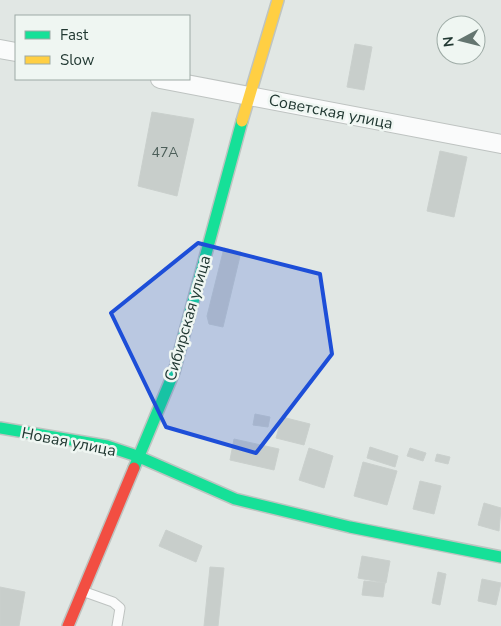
<svg xmlns="http://www.w3.org/2000/svg" width="501" height="626" font-family="'Nunito Sans',sans-serif">
	<rect width="100%" height="100%" fill="#e1e7e4"/>
	<path fill="#c8cecb" stroke="#cad0cd" d="M355,44L372,47L364,90L347,87Z
		M152,112L194,119L177,196L138,186Z
		M440,151L467,157L454,217L427,211Z
		M224,248L241,252L223,327L209,324L207,316Z
		M255,414L270,417L268,427L253,425Z
		M282,417L310,424L304,445L276,438Z
		M234,439L279,449L274,470L230,460Z
		M370,447L398,456L395,467L367,458Z
		M309,448L333,456L324,488L299,480Z
		M410,448L426,453L423,461L407,456Z
		M437,454L450,457L448,464L435,461Z
		M363,462L397,471L387,505L354,496Z
		M420,481L441,486L434,514L413,509Z
		M484,503L501,508L499,531L478,525Z
		M166,530L202,546L196,562L159,546Z
		M362,556L390,561L386,583L358,578Z
		M210,567L224,568L218,626H204Z
		M438,572L446,574L440,605L432,603Z
		M482,579L501,583L496,605L478,601Z
		M364,581L385,583L383,597L362,595Z
		M0,587L25,592L19,626H0Z"/>
	<g fill="none" stroke-linecap="round" stroke-linejoin="round">
		<g stroke="#bec3c1" stroke-width="11">
			<path id="lane" d="M85,592L113,602L120,608L117,626"/>
		</g>
		<g stroke="#bec3c1" stroke-width="20">
			<path id="street" d="M0,49L16,52
				M160,79L501,144"/>
		</g>
		<g stroke="#bec4c1" stroke-width="14">
			<path id="fast" d="M0,428L107,446L137,456L235,499L350,527L501,557
				M134,468L174,372L242,121"/>
		</g>
		<g stroke="#bec4c1" stroke-width="14">
			<path id="slow" d="M242,121L278,0"/>
		</g>
		<g stroke="#bec4c1" stroke-width="14">
			<path id="jam" d="M68,626L134,468"/>
		</g>
		<use href="#lane" stroke="#fafbfb" stroke-width="9"/>
		<use href="#street" stroke="#fafbfb" stroke-width="18"/>
		<use href="#fast" stroke="#16e098" stroke-width="11"/>
		<use href="#slow" stroke="#ffcf43" stroke-width="11"/>
		<use href="#jam" stroke="#f24e42" stroke-width="11"/>
	</g>
	<path fill="#1d4ed8" fill-opacity="0.2" stroke="#1d4ed8" stroke-width="4" stroke-linejoin="round" d="M198,243L320,274L332,354L256,453L166,427L111,313Z"/>
	<g text-anchor="middle" stroke-width="5" stroke-linejoin="round" paint-order="stroke">
		<g font-size="14" fill="#4c5e59">
			<text x="165" y="157">47А</text>
		</g>
		<g font-size="16" fill="#213832" stroke="#eff6f2">
			<text transform="translate(331 111) rotate(11)" y="6">Советская улица</text>
			<text transform="translate(187 318) rotate(-74)" y="6">Сибирская улица</text>
			<text transform="translate(69 441) rotate(11)" y="6">Новая улица</text>
		</g>
	</g>
	<rect x="15" y="15" width="175" height="65" fill="#eff6f2" stroke="#9daaa5"/>
	<rect x="25" y="31" width="25" height="8" fill="#16e098" stroke="#9daaa5"/>
	<text x="60" y="40" font-size="15" fill="#213832">Fast</text>
	<rect x="25" y="56" width="25" height="8" fill="#ffcf43" stroke="#9daaa5"/>
	<text x="60" y="65" font-size="15" fill="#213832">Slow</text>
	<g transform="translate(461 40) rotate(263)"><circle r="24" fill="#eff6f2" stroke="#9daaa5"/>
	<path d="M0-4L9 19L0 12L-9 19Z" fill="#647570"/>
	<text y="-8" font-size="14" font-weight="bold" text-anchor="middle" fill="#213832">N</text>
	</g>
</svg>
